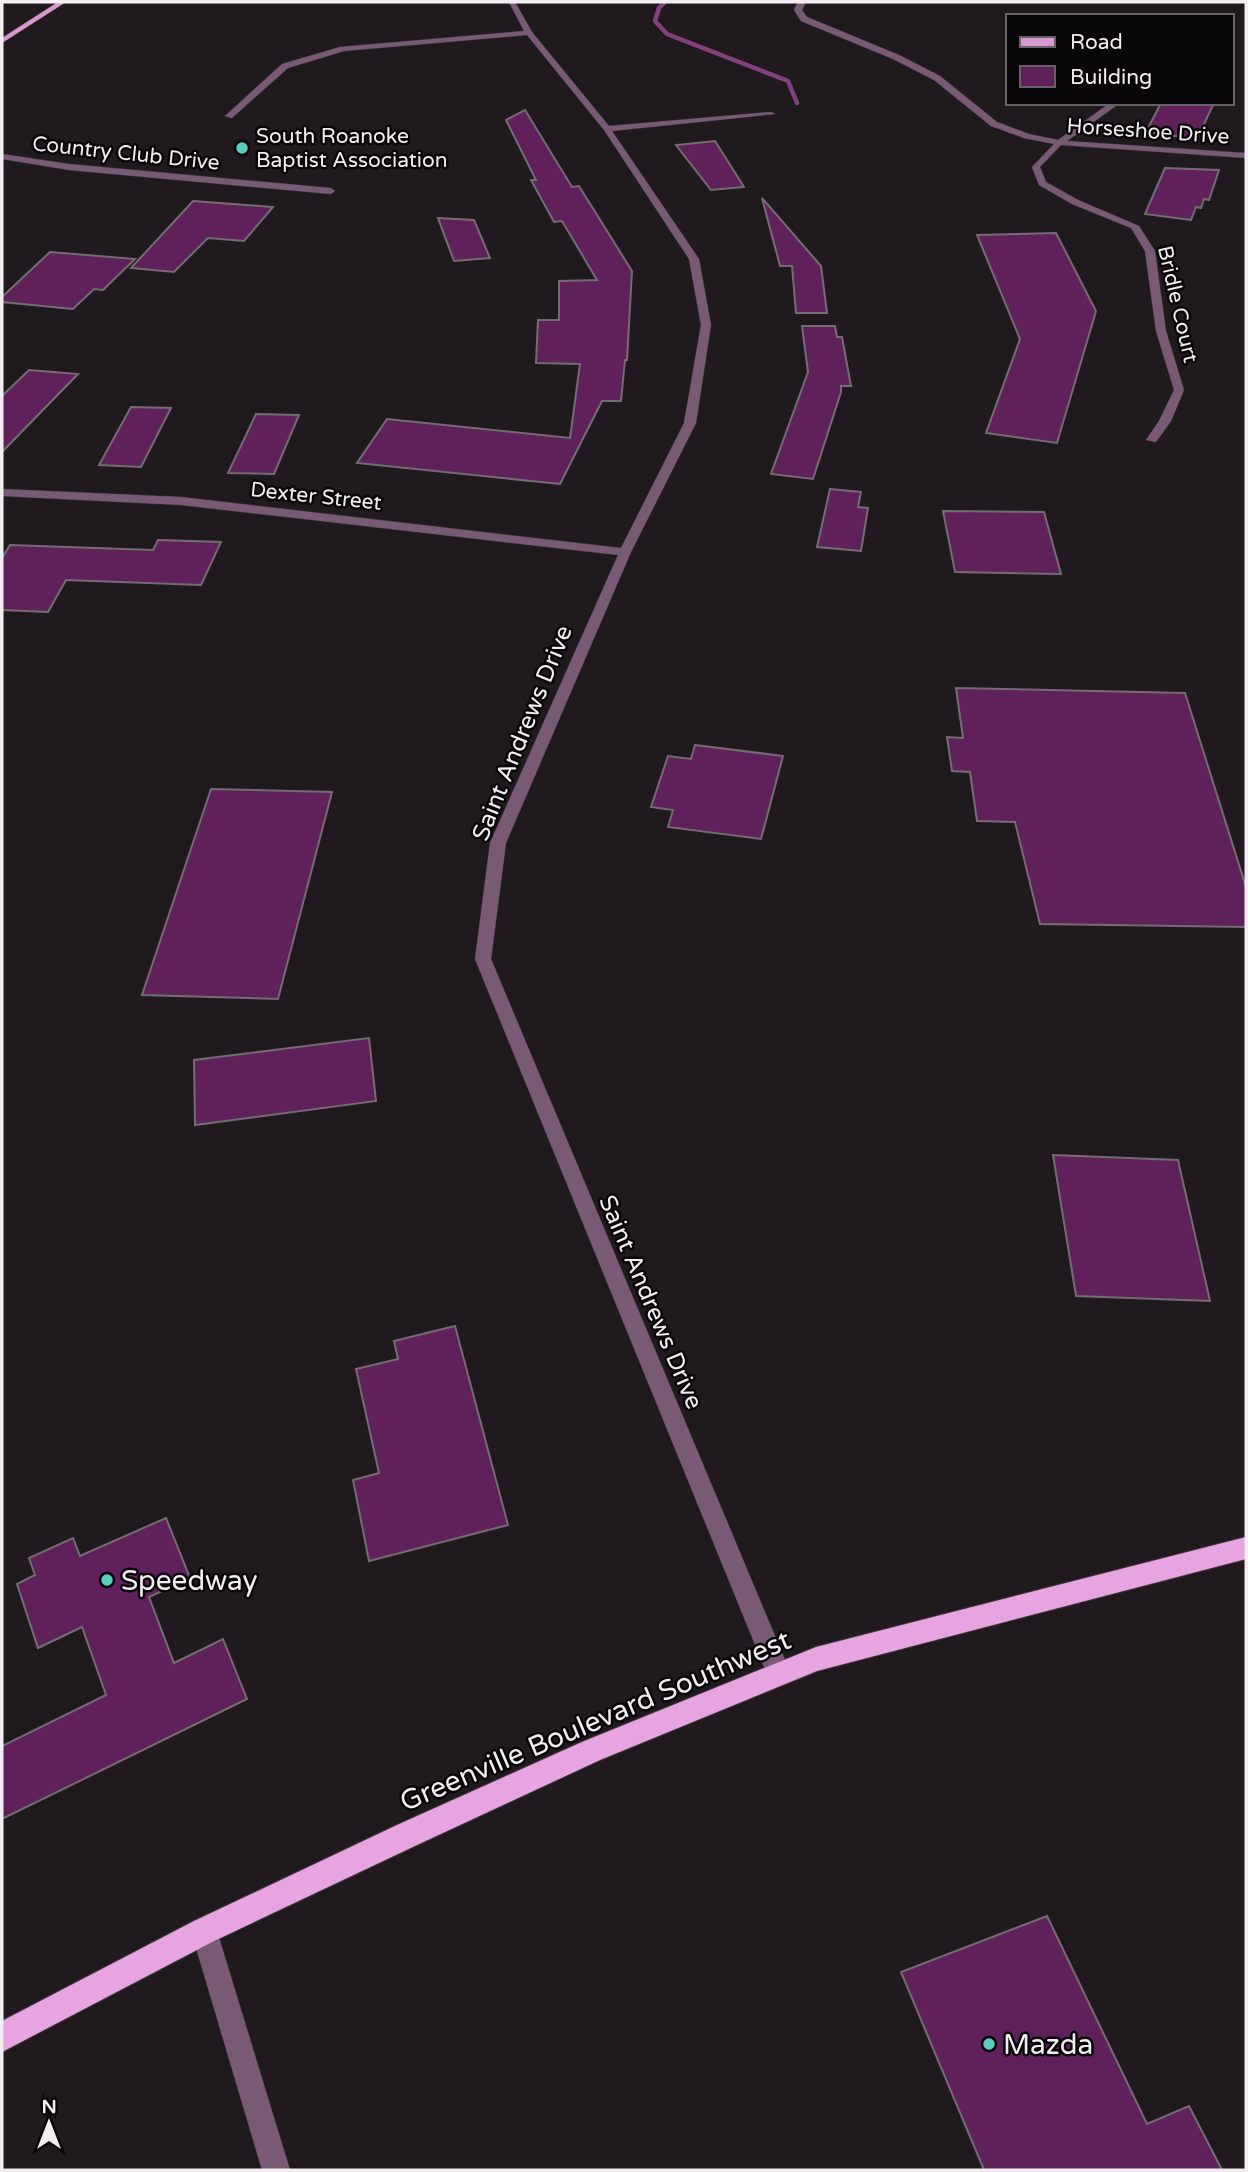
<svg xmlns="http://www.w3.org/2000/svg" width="1248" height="2172" font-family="'Varela Round',sans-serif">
	<rect width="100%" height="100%" fill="#201a1f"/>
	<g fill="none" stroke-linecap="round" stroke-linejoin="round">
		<path stroke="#82407c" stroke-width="4.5" d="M665,2L659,8L655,21L667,34L788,81L797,103"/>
	</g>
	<path fill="#60215b" stroke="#746c73" stroke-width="2" d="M1161,103H1214L1197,139L1146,132Z
		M525,110L572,187L579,186L632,271L627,360H625L621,401H602L560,484L357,463L387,419L570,438L580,364L536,363L538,320H559V281L597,280L562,221L554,222L531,180H536L506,120Z
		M715,141L744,187L711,190L676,145Z
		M1165,168L1219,170L1209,200L1204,199L1201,208L1196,207L1191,220L1145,214Z
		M762,198L821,266L827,313H796L792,266H780Z
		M193,201L273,207L244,241L208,238L174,272L131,268Z
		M438,218L474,220L490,258L454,261Z
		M1056,233L1096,311L1057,443L986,433L1020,339L977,235Z
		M50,252L135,259L103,290L94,289L73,309L2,302V297Z
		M802,326H835L837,337H842L851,386H841V392L813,479L771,474L808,372Z
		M29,370L78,374L2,452V396Z
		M131,407L171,408L141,467L99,465Z
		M256,414L299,415L274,474L228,473Z
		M830,489L861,492L858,507L868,508L861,551L817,547Z
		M943,511L1044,512L1061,574L955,572Z
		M158,540L221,542L201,585L66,580L48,612L2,610V558L10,545L153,550Z
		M956,688L1185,693L1246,887V927L1040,924L1015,822L977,821L970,772L952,771L947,737L963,738Z
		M695,745L783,756L761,839L668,827L673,810L651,807L668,756L691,759Z
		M211,789L332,792L278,999L142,995Z
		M369,1038L376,1101L195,1125L194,1060Z
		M1053,1155L1178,1160L1210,1301L1076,1296Z
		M455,1326L508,1525L369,1561L353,1480L379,1473L356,1369L398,1359L394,1341Z
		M166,1518L190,1578L149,1597L174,1663L223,1639L247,1699L2,1819V1746L106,1695L82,1627L38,1648L17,1584L35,1575L29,1558L73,1538L80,1556Z
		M1047,1916L1147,2124L1189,2106L1222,2170H984L901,1972Z"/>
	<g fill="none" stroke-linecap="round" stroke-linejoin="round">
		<g stroke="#3d383c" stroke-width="1">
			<path id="minor" d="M509,2H515L532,32L609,126L771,112L775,114L612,131L699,259L711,325L696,423L631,552L506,843L491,959L791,1674L787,1682L779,1685L771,1682L767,1674L475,959L490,843L618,555L181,505L2,496V489L181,497L621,548L684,423L701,325L689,259L604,130L527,35L344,51L288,68L232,118L225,116L282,64L340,47L524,31Z
				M798,2H806L802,10L807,17L899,55L940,76L997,122L1029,134L1058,140L1110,103H1120L1067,141L1246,153V158L1061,145L1040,167L1046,182L1078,200L1139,226L1155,251L1166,331L1184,390L1171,421L1156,442L1146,440L1159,421L1174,390L1156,331L1145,251L1131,228L1072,204L1039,185L1032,167L1054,144L1024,138L991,126L934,80L893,59L801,21L794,10Z
				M2,154L69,164L331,188L335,191L331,194L69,170L2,159Z
				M204,1918L213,1922L217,1931L290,2170H262L191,1931L195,1922Z"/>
		</g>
		<g stroke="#3d383c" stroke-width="1">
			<path id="primary" d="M58,2H66L2,43V38Z"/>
		</g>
		<g stroke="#3d383c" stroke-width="2">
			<path id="trunk" d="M1246,1537V1559L817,1671L600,1760L417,1845L214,1941L2,2052V2021L194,1921L397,1825L582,1742L816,1647Z"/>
		</g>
		<use href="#minor" fill="#785a74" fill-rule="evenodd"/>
		<use href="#primary" fill="#d698ce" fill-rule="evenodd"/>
		<use href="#trunk" fill="#e8a4e0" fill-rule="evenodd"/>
	</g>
	<g fill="#5bcebb" stroke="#080608" stroke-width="2.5">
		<circle cx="242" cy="148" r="7"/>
		<circle cx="107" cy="1580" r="7"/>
		<circle cx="989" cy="2044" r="7"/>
	</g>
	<g text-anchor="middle" stroke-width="5" stroke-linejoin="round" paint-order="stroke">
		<g font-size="21" fill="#f2edf1" stroke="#080608">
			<text transform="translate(1148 131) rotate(4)" y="7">Horseshoe Drive</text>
			<text transform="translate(126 153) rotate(6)" y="7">Country Club Drive</text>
			<text transform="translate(1178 304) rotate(77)" y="7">Bridle Court</text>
			<text transform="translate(316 496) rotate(6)" y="7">Dexter Street</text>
		</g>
		<g font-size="21" fill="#f2edf1" stroke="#080608" text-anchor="start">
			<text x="256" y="143">South Roanoke<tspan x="256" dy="24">Baptist Association</tspan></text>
		</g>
		<g font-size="24" fill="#f2edf1" stroke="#080608">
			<text transform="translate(522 733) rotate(-68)" y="8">Saint Andrews Drive</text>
			<text transform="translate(651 1302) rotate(67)" y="8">Saint Andrews Drive</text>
		</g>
		<g font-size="28" fill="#f2edf1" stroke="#080608" text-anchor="start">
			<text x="121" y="1590">Speedway</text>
			<text x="1003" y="2054">Mazda</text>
		</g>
		<g font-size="28" fill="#f2edf1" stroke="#080608">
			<text transform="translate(595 1720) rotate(-23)" y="10">Greenville Boulevard Southwest</text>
		</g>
	</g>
	<rect width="1248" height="2172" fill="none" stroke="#f2edf1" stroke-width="7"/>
	<rect x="1006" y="14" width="228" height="91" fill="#080608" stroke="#666265" stroke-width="2"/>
	<rect x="1020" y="37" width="35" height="10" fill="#d698ce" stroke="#666265" stroke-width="2"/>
	<text x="1070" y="49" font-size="21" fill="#f2edf1">Road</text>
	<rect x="1020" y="66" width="35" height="21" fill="#60215b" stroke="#666265" stroke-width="2"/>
	<text x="1070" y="84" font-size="21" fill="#f2edf1">Building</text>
	<g transform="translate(49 2123)" stroke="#080608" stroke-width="5" paint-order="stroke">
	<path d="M0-5L12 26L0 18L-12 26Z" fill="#f2edf1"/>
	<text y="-10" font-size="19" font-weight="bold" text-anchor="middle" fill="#f2edf1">N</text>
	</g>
</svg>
